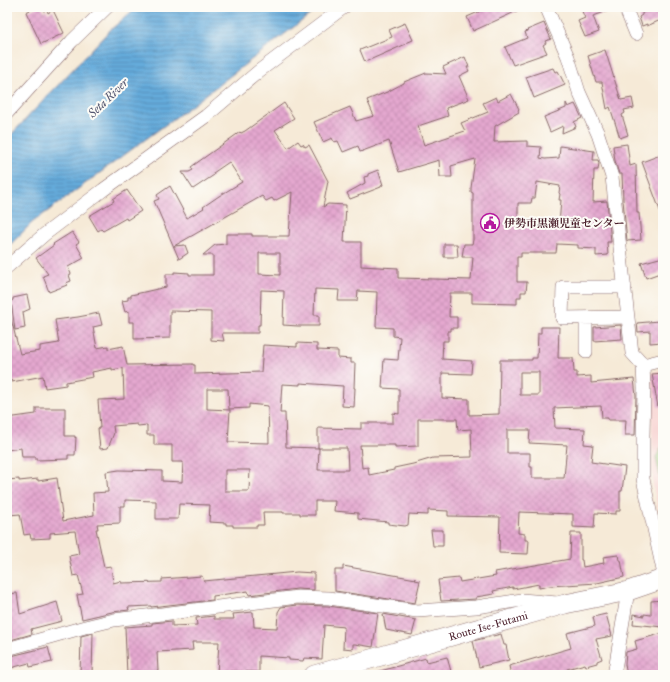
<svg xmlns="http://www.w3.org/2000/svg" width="670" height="682" font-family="'IM FELL Great Primer','Noto Serif JP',serif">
	<defs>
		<pattern id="water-rules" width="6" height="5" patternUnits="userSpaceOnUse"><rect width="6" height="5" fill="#65abdb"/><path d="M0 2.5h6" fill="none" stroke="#558bb2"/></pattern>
		<pattern id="building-cross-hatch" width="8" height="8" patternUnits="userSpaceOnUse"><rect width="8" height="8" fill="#e4a7cf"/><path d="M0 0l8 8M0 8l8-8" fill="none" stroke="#c58fb2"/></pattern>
	</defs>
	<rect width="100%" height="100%" fill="#fdfcf7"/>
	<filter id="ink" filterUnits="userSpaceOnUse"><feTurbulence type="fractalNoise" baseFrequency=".025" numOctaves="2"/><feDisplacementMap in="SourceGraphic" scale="8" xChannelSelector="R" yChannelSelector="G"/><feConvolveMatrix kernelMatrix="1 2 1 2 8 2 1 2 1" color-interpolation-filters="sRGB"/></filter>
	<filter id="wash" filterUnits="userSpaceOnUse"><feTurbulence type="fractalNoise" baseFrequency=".012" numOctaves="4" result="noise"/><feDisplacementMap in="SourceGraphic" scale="16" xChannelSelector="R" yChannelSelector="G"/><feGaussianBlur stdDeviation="0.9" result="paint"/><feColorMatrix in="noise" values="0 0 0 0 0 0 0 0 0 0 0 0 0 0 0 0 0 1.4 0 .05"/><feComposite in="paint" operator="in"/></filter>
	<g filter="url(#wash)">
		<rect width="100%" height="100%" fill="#f6ead7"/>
		<path fill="#f7d0cf" d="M663,369V530L653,486L651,373Z"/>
		<path fill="#9aca79" stroke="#727452" d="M663,445V493L656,457Z"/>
		<path fill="url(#water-rules)" stroke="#586583" d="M137,7H320L191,106L33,222L7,248V139L109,31Z"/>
		<g id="blocks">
			<path fill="url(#building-cross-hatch)" fill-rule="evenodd" d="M37,7H42L44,11L47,10L48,13L53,10L64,33L41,44L26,12Z
				M481,7H526L473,31L467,17L483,10Z
				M580,7H615V9L593,16L599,32L585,37L578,21L585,18Z
				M657,7H663V19L647,26V24L642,26L639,17L642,15V13Z
				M405,23L413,40L406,43V44L365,62L360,50L392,37L389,30Z
				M544,23L551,39L545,41L546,43L543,45L547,53L513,65L505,47L527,38L525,32L528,31L527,30Z
				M605,50L621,100L632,98L634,108L624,110L625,113L622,115L628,135L620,138L610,107L607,109L602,82H596L588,56Z
				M465,57L469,67H467L469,71L459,76L469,99L446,108L448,116L418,126L424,145L465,131L461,123L488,112L483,103L496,97L498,101L511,94L519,109L518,110L519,112L495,126L494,142L527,141V146L541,147L540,158L545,159L559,158L560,146L594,151L593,160H598L599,163L598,170H594L593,202L607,201L611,242H607L608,255L596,256V249L578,248V245L557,244L556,253H521V257H517V282H527L526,292H521V297H517V304L472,303V293H450L449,317H457V328H451V331H448V341H443L442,359L472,361L471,374L442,373V398L469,399V415L499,414L500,360H532V358H537L538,333H541V327H559L558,358H573L574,372H577V377L591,376V383L634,379L636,396L635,435H625L626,420H608V418H602L601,406L554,408L555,428L585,429L584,444L593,445L591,462L625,467L622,491H620V511H616V514L595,513L594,528L573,527V514L519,512L518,533L525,534V540H529L528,554L499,553L500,517L448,516V511L428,510V515L409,514L408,525L405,526L388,524V522L358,519V513L334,511L335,501H315V515H300V513H283V512H263L264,525H257V527H233V525H226V523L209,522L210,505L179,504L178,519H156V501L125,500V506H120V523L97,524L98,529H96L104,567L111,566L113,583L121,581V583L162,582V579L202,576L204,581L297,572L314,573V590L297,589L249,595L248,591L213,596V600L151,607V606L128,607L129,610L112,612L82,619L77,595L83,594L78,575L73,576L69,556L79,554L75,531L50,533V538L31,539L30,534L24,535L20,514L9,515V513H7V480L19,479V481L38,479V481L57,478L63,521L94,515L93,493L108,492L106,472L119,470L162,471V481L182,482L183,462H172V445H154V435H147V425L138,426L137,424L113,426L114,433L108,448L100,449L98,428H100L98,400L124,399L123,368L112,370V368L92,372L93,377L66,382V385L45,388L43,376L12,382V380L7,381V316L10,315L20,354L40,351V346L59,343L55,320L78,317L99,313L102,325L93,327L97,348L108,346V349L123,346L127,365L193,364V365H195V374L261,372L263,345L297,347V343L317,344V350L338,351V358L351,359V363H355L354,388H355L354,407L342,406L343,386L300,383V385L282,384L280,413H285L286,447L319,448L318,470H348L347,448H318V428L361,429V423H393V413L399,414V389L382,388L384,359L398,360L400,337L393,336V328L376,327L377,292L358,291L357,301H338L339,290L315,289L314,315H319V326H298L283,325L284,291L261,290L260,325H258V333H222L224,341L211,340V312L170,311V338L134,339V322H129V311L125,312L122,301L128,300V297H131V295L166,287V274H174V272L189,273V275H213V255H203L215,245L226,244V234H252V236H289L292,192L274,201L272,198L266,201L262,196L174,246L185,245L188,253L179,259L154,201L159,199L157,195L170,186L187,218L204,208L203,207L219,196L242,182L229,162L213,173L214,175L193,189L182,172H189L193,170L191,167L240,132L241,133L245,131L284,103L294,118L275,130L288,148L298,141L301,145L303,144L305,147L309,145L328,181L323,207L328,204L346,205L344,242H361V266L398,268V278L471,280L473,257H462L464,244H472L473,240V193L471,192V188L475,159L451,166L452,177H440L439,160L399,172L389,141L360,152L358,146L343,152L338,141L334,142L332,138L323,142L314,122L350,107L356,121L374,116L367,100L387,92L404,83V82L426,73L446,74L443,67ZM537,182L560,186L559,193L560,194L559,200H561L559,225L518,223V203H531L532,198H535ZM259,253H280V275L259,274ZM520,372H539V395H520ZM207,389H228L229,409L249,408V404L268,406L269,443L228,442L230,410L207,409ZM418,419H457L458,430L471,429L472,457L433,458L413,464L394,468V470L369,475L368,467L362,468L360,445H395V447L418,446ZM507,430H530L529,443L567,445L564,478H532V467H530V453H507ZM225,470H250L249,491H225Z
				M553,68L555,72L558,71L565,85L534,98L526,77Z
				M566,103L568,107L575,104L582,118L574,122L576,127L562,133L563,126L550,132L544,117L566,108Z
				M627,144L630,166L636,164L637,213H639L641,240L627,241L623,200L622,174H619L615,161L613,146Z
				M663,154V170H661L663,177V216H662L642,162Z
				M378,170L383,185L381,186V187L350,199L347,193L365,183L364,177L368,176V174Z
				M127,190L141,211L127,220L126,218L103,231L101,229L98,231L89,216L114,201L113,199Z
				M72,232L79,242L76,244L84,258L68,267L71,274L69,275L71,281L66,283L67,285L49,292L43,276L48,274L36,258L54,245L53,244Z
				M444,244H457L458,257H444Z
				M663,257V271L659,272L660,273L646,278L641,263Z
				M27,295L30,309L23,312L25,328L15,330L11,301L13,300V298Z
				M659,321V323H663V342L650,343V331L638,332L637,323Z
				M621,325L622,339L594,341V327Z
				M663,373V407H658L652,374Z
				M36,408H65V436H75V438L76,437L75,455H68V459L36,460V457H22L21,448L7,450V418L36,414Z
				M431,530H443V546H433Z
				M571,533H581V560H582L583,567L604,563L603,557L618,555L619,560H621L624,577L597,583L550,586L539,588V584L513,589V587L493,591L494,594L476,597V599L441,601L438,580L459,578L460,582L496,576L495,572L570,559Z
				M343,566L416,579L415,580L420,581L415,603L335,591V570H343Z
				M17,593L20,614L57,602L62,621L31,629L32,634L7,641V594Z
				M663,600V627L633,624L634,614L644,616V614L651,615V601Z
				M298,605L328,606L378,613L373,647L355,644H353V649L343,648L344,627L324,625L322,659L304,658L303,661L289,660V658L259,656V672L230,671V674H217L219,642H192L193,650L157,652L158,671H155V675H127L125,627L152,625V623L172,621V626L197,625L196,618L214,616V619H234L233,614L253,612L254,627L277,628L278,612L281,607Z
				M383,614L416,620L412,635L386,630Z
				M606,614L612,636L596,639L602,659L597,661V663L586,666L585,664L567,669V671L553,675H511L509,666L571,648L567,633L595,626L593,617Z
				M93,633L92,675H80L81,636Z
				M663,633V675H627L625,665L626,652L637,649L635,641Z
				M501,634L504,645H506L509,660L479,667L473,641Z
				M48,647L52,662L30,667L29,663L7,669V657Z
				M447,657L452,675H377V672L426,658L427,662Z"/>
		</g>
	</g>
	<g filter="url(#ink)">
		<use href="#blocks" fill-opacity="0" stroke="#866667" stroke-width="1"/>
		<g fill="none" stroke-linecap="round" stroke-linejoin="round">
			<g stroke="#866667" stroke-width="14">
				<path id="minor" d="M625,7L636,34
					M548,11L568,57L579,92L598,134L612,177L632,353L643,365L644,389L643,436V479L663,570
					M7,113L72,41L107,7
					M7,267L45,234L103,190L206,116L259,71L344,7
					M625,287H563L562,318L628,317
					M586,318V352
					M643,365L663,360
					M7,649L85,627L114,620L298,597L329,598L417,611L476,607L522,600L557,603
					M614,675L628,591"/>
			</g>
			<g stroke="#866667" stroke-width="20">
				<g id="secondary">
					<path id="s1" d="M314,675L565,604L628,591L663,579"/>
				</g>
			</g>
			<use href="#minor" stroke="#fff" stroke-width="13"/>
			<use href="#secondary" stroke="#fff" stroke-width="19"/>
		</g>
	</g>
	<defs>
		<g id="civic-ring" transform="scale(1)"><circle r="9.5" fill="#fdfcf7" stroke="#b5179e" stroke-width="1.5"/><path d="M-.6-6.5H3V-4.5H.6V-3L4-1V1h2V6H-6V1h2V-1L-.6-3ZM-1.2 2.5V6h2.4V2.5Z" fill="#b5179e"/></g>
	</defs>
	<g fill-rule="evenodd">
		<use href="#civic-ring" x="490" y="223"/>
	</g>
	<g text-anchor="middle" stroke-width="4" stroke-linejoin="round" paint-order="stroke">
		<g font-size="11" font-weight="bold" fill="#4a1f2b" stroke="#fdfcf7" text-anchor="start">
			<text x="504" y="227">伊勢市黒瀬児童センター</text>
		</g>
		<g font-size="11" fill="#4a1f2b" stroke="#fdfcf7">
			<text dy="4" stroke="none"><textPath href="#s1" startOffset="181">Route Ise-Futami</textPath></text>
		</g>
		<g font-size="12" font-style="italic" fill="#555771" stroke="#fdfcf7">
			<text transform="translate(108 98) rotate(-44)" y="4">Seta River</text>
		</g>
	</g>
	<rect width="670" height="682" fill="none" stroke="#fdfcf7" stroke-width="24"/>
</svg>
